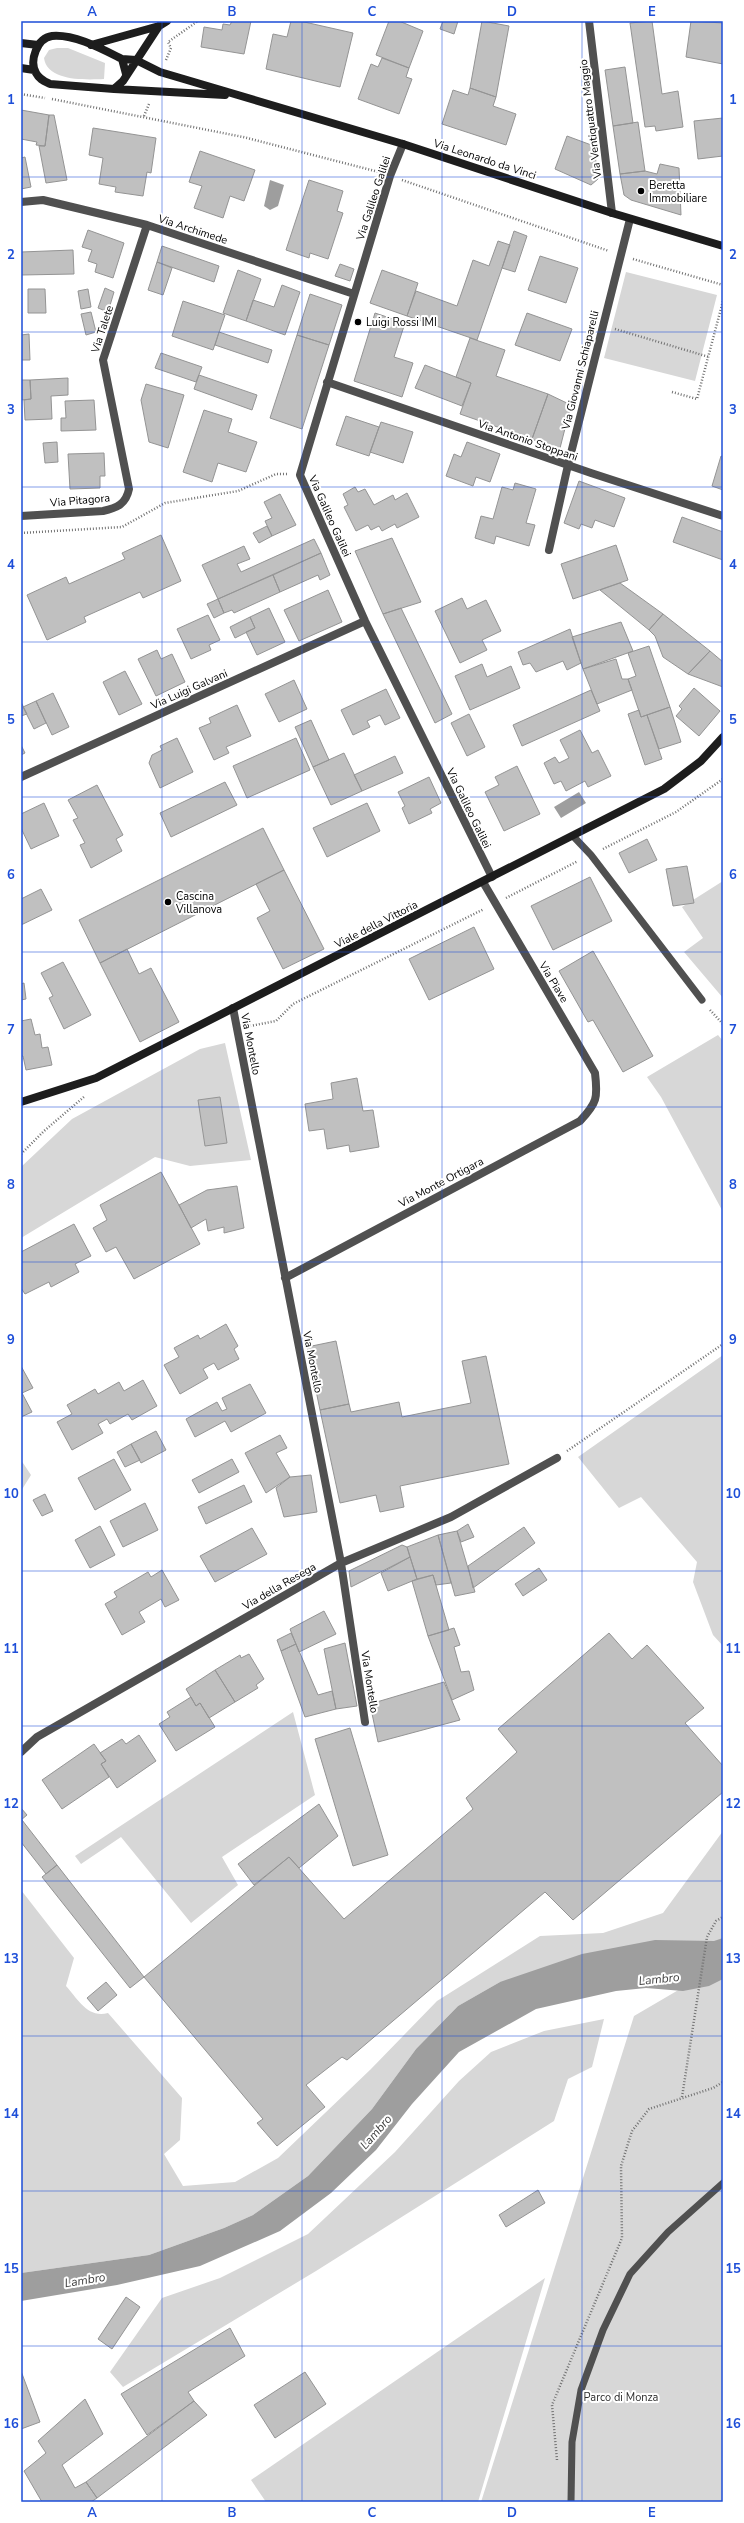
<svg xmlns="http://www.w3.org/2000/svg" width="744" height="2523" font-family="'Nunito Sans',sans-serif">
	<rect width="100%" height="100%" fill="#fff"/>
	<path fill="#d7d7d7" d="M57,48H68L105,63L104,79C84,80 47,81 44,58L49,50Z
		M626,272L717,295L695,381L604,358Z
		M723,881V998L684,952L703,938L682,907Z
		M718,1035L723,1041V1212L661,1097L647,1077Z
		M225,1043L251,1160L190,1166L155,1157L21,1238V1167L72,1119L200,1049Z
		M723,1355V1646L713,1635L693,1582L697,1562L641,1497L619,1508L578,1457Z
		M21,1460L31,1475L21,1491Z
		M293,1712L315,1795L222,1857L238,1885L191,1923L121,1837L81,1864L75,1856Z
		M723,1831V2502H481L634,2016L687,1985L500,1982L458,2006L416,2049L372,2109L308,2176L253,2215L224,2228L149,2255L21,2273V1890L74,1958L66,1986C77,1998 88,2019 108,2013L182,2098L180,2140L164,2154L183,2186L235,2182L278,2158L371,2069L437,2001L540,1936L603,1933L663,1913Z
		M604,2019L592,2067L568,2079L554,2121L316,2271L123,2387L110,2372L162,2298L220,2278L308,2234L395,2152L459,2081L491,2052L544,2031Z
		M545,2278L478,2502H266L251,2480Z"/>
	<path fill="#9e9e9e" d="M270,180L284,185L278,206L270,210L264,206Z
		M579,792L586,803L561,818L554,807Z
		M723,1938V1979L709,1986L683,1991L646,1988L616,1991L536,2009L459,2052L412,2104L376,2150L331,2193L280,2231L200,2266L117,2285L21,2301V2273L149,2255L224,2228L253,2215L308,2176L372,2109L416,2049L458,2006L500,1982L582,1954L655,1940L714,1941Z"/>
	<path fill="#c0c0c0" stroke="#949494" d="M232,21H251L244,54L201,47L204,27L222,30L223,24L230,25Z
		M291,21H300L353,33L340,87L266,69L273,34L287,37Z
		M389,21H399L423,31L409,68L376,55Z
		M443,21H458L454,34L440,29Z
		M482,21L509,26L496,97L470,88Z
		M652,21L662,94L678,91L683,127L656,131L655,126L645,127L630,23Z
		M691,21L723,23V64L686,57Z
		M382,58L409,68L406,77L412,79L399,114L358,99L371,64L378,67Z
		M625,67L633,123L613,126L605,70Z
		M470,88L496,97L493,106L516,114L506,145L442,124L453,90L468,95Z
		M21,110L49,115L45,146L36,145L37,142L21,139Z
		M49,115H54L67,180L46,183L39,146H45Z
		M723,118V156L698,159L694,121Z
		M638,122L645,171L620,174L613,126Z
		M93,128L156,138L151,173L147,172L143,196L115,192L116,187L99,184L103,158L89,155Z
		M567,136L594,146L598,179L591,185L555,169Z
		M200,151L255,170L244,201L230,196L223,218L194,208L202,186L189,182Z
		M25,157L31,187L21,189V158Z
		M660,164L679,168L681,215L631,200L624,195L620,174L645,171L657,174Z
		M309,180L343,191L337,211L343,213L328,259L310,253L309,258L286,250Z
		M88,230L124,243L113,278L95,272L97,264L88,261L92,250L82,247Z
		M514,231L527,236L515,272L502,268Z
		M498,241L510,245L477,340L407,316L416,291L457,306L473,260L489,266Z
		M162,246L219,266L214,282L157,262Z
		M73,250L74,274L21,275V252Z
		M540,256L578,268L566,303L528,290Z
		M157,262L172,268L163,295L148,290Z
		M340,264L354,269L350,281L335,276Z
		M238,270L261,279L246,321L223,313Z
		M382,270L418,283L407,316L370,303Z
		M282,285L300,292L285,335L246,321L253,300L274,307Z
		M105,288L114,292L108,312L98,308Z
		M28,289H45L46,313H28Z
		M88,289L91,307L81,309L78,291Z
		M310,294L342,305L329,345L297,335Z
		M183,301L225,315L213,350L172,336Z
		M91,312L96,332L86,335L81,314Z
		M375,313L405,323L394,357L413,363L402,397L354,381Z
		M527,313L572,329L560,361L515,345Z
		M219,332L272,350L268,363L215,345Z
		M29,334L30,360H21V335Z
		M297,335L329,345L302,429L270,418Z
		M470,338L505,350L496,376L548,394L532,439L460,414L471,383L456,377Z
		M161,353L202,367L196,382L155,368Z
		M425,365L471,383L462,406L415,388Z
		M199,375L257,395L252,410L194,389Z
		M68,378V395L51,396L52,419L25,420L24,400L31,399L30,380Z
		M21,380H30L31,399L21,400Z
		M146,384L184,395L168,448L149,442L141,400Z
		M548,394L571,405L559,452L532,439Z
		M94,400L96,430L61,431V418H66L65,401Z
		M204,410L232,419L228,432L257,442L246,472L218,463L212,482L183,472Z
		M346,416L379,427L369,456L336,445Z
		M381,422L413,432L403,463L370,452Z
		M57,442L58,462L45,463L43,443Z
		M467,442L500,454L490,482L476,477L473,486L446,476L454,454L461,457Z
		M104,453L105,476H100V488L70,489L68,454Z
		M721,456L723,457V490L712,486Z
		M579,481L625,498L614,527L595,520L592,528L581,524L579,529L564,523Z
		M515,483L536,489L526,523L535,525L529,546L496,536L494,544L475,538L481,516L493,519L502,487L513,490Z
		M355,487L358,492L365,489L374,505L393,495L395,500L407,493L419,517L397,528L395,524L382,531L379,526L371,530L368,525L356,531L344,507L348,505L343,494Z
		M280,494L296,525L272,536L265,521L272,518L264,502Z
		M682,517L723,532V560L673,542Z
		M267,526L272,536L259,543L253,533Z
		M161,535L181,581L143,598L140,592L84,617L86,622L47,640L27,595L66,577L69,584L125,559L122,553Z
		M392,538L421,602L383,614L355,551Z
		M314,539L321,553L218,599L202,565L244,546L250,559L237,564L241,572Z
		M616,545L628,580L573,599L561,564Z
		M321,553L330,575L320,580L318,575L280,592L273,575Z
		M273,575L280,592L234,613L232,610L224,613L218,599Z
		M620,583L663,614L649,630L600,590Z
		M328,590L342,622L299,641L284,610Z
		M462,598L467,609L486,600L501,631L482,640L487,650L460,663L435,611Z
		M218,599L224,613L214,618L207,604Z
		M269,608L285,642L257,655L246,632L255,628L250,617Z
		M401,608L452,714L435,723L383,614Z
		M663,614L710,651L688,674L663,657L655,636L649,630Z
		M208,615L220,640L209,645L211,650L191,659L177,629Z
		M250,617L255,628L235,638L230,627Z
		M621,622L633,651L583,669L572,637Z
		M570,629L581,663L567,670L563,661L536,672L530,663L523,665L518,652Z
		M649,646L670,707L641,717L628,679L636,676L628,653Z
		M157,650L161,659L172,654L185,682L156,696L138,659Z
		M710,651L723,662V687L688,674Z
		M616,659L622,679H628L632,690L597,704L583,669Z
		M482,664L487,677L511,666L520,688L470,710L455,676Z
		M125,671L142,704L119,715L103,682Z
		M294,680L307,709L279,722L265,694Z
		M694,688L720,711L699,736L676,716L682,709L679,706Z
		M386,689L400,718L385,725L380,715L367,721L370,727L353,735L341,710Z
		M591,690L600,711L522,746L513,725Z
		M53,693L69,727L52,735L36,701Z
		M36,701L46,723L34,729L23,707Z
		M21,702L27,714L21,716Z
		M237,705L251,736L226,747L229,753L214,760L199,728L211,723L209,718Z
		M670,707L681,742L659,749L647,715Z
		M639,710L641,717L647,715L662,759L645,765L628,714Z
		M469,714L485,747L467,756L451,723Z
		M311,720L329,760L313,767L295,727Z
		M580,730L592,753L598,750L611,776L588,787L585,781L566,791L561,781L554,784L544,763L555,757L559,763L569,758L560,740Z
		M177,738L193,772L160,788L149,763L152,755L162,750L160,746Z
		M296,738L310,770L247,798L233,766Z
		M21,745L25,753L21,755Z
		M344,753L362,791L331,805L313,767Z
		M395,756L403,773L362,791L354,775Z
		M517,766L540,814L504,831L485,792L499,785L495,777Z
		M429,777L441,803L430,809L432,813L409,824L402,808L405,806L398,792Z
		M225,782L237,805L171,837L160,813Z
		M97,785L123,835L116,839L122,851L91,868L80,845L85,843L73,820L78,818L68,800Z
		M44,803L59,836L31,849L21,828V814Z
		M367,803L380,831L327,857L313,828Z
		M263,828L284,870L100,963L79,920Z
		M647,839L657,860L629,873L619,853Z
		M687,866L694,903L673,906L666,869Z
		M284,870L324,949L283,969L257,918L270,911L256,884Z
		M590,877L612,921L553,950L531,906Z
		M41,889L52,910L21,925V899Z
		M474,927L494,969L429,1000L409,959Z
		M127,949L139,974L151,968L179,1022L140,1042L100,963Z
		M593,951L653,1056L623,1072L593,1020L588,1022L559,971Z
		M63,962L91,1015L64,1029L49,998L53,996L41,973Z
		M24,983L26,999L21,1000V984Z
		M31,1019L35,1035L40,1034L42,1048L48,1047L52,1065L26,1070L23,1056H21V1021Z
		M357,1078L363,1111L373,1110L379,1147L350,1152L349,1145L327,1149L324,1129L309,1131L305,1104L333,1099L331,1083Z
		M220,1097L227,1143L205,1146L198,1100Z
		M161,1172L200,1244L134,1279L116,1247L106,1252L93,1228L107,1220L100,1205Z
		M237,1186L244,1228L224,1233V1227L208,1231L206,1219L191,1228L179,1205L207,1190Z
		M74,1224L91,1256L75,1264L79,1272L51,1287L49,1282L25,1294L21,1288V1252Z
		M226,1324L238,1346L234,1349L239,1359L218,1370L214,1363L203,1369L208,1378L180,1394L164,1365L179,1357L174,1348L198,1335L200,1339Z
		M336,1341L349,1404L320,1410L307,1347Z
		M486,1356L509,1464L400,1486L404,1507L380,1512L376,1495L340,1503L320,1410L349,1404L351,1412L399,1402L402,1417L471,1403L462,1361Z
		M21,1366L33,1388L22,1393L32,1412L21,1417Z
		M143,1380L157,1406L132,1420L128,1414L110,1424L107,1419L98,1424L103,1433L72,1450L57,1422L72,1414L67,1405L95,1389L98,1394L119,1382L124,1391Z
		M250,1384L266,1413L231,1432L225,1421L195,1437L186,1419L217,1402L222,1411L227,1409L222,1398Z
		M156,1431L166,1450L141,1463L131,1444Z
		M280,1435L287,1448L276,1453L290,1477L266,1493L245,1453Z
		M131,1444L140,1460L125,1467L117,1452Z
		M114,1459L131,1490L95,1510L78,1478Z
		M232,1459L239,1472L199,1493L192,1480Z
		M311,1475L317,1512L284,1517L276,1488L290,1477Z
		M244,1485L252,1502L206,1524L198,1507Z
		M45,1494L53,1511L42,1516L33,1500Z
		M145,1503L158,1530L123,1547L110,1521Z
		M468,1524L474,1537L461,1542L457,1531Z
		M100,1526L115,1555L90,1568L75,1540Z
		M524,1527L535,1543L473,1588L468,1566Z
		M252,1528L267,1554L215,1582L200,1556Z
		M457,1531L475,1592L455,1596L438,1535Z
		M438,1535L451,1583L436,1585L433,1575L417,1579L407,1547Z
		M402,1545L407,1547L410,1557L351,1587L349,1571Z
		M410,1557L417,1579L388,1591L381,1573Z
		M539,1568L547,1580L523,1596L515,1584Z
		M162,1570L179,1600L165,1607L161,1599L139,1612L145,1622L122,1635L105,1604L117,1597L114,1592L148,1572L151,1577Z
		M433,1575L449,1630L428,1636L412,1581Z
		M324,1611L336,1634L299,1652L290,1629Z
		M454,1628L460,1645L454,1647L461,1672L469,1671L474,1690L452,1700L428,1636Z
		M291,1633L296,1644L281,1651L277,1640Z
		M609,1633L632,1659L647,1645L704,1708L685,1723L723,1766V1792L573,1920L545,1892L347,2060L342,2057L306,2085L325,2107L277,2146L257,2123L263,2119L144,1977L289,1857L344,1919L473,1809L466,1798L517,1752L498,1729Z
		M345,1643L357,1706L336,1709L324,1649Z
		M296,1644L318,1695L332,1691L336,1709L305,1717L281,1651Z
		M249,1654L264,1679L256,1685L258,1688L235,1702L215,1670L240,1655L241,1658Z
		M215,1670L235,1702L209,1718L200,1703L196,1706L186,1689Z
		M444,1682L460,1720L378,1742L370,1704Z
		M191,1697L196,1706L200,1703L215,1727L176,1751L159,1724L170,1717L167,1712Z
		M350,1728L388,1855L353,1866L315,1739Z
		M139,1735L156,1761L117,1788L101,1764L106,1761L100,1753L122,1739L126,1744Z
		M94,1744L106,1761L101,1764L109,1777L62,1809L42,1780Z
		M319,1804L338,1836L299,1868L289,1857L254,1885L238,1864Z
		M21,1808L27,1815L21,1820Z
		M22,1820L57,1865L46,1874L21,1842Z
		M57,1865L144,1977L130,1988L42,1877Z
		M106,1982L117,1995L98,2011L87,1998Z
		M538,2190L545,2203L506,2227L499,2215Z
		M126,2297L140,2307L112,2349L98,2339Z
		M230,2328L245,2356L188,2392L194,2401L147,2435L121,2394Z
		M21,2371L40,2422L21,2429Z
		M305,2372L326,2404L275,2438L254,2405Z
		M85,2399L103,2434L62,2465L75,2488L86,2482L97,2498L91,2502H42L24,2471L46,2453L38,2441Z
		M194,2401L207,2415L97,2498L86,2482Z"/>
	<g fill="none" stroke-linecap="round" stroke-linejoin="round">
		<path stroke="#727272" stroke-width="2.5" stroke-dasharray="1 2" stroke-linecap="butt" d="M166,60L171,48L168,42L198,21
			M21,94L45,98
			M52,99L243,137L379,172
			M144,116L149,104
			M402,180L609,251
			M633,259L723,285
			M615,329L709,357
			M672,392L697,399L723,301
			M21,533L122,527L165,503L238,491L276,474H287
			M603,849L676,812L723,779
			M506,898L578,861
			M710,1010L723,1024
			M250,1026L276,1021L293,1004L484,909
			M21,1154L44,1131L85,1096
			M567,1451L723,1344
			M682,2097L707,1937L716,1921L723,1917
			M557,2460L552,2405L622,2238L621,2166L632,2131L649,2109L713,2088L723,2082"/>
		<path stroke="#505050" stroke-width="7" d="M573,836L591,855L702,1000
			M571,2502L572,2442L581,2390L603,2330L630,2274L668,2232L723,2183"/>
		<path stroke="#505050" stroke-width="8" d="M589,21L612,213
			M403,144L390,176L300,475L365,621L492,877
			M21,202L43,200L147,225L354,294
			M327,382L591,473L723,516
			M21,516L103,511C117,508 126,504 129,489L103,360L147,225
			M549,550L568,465L630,219
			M21,777L365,621
			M233,1008L341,1563L365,1722
			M285,1278L580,1121C597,1103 598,1098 595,1073L483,882
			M21,1752L37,1737L341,1563L451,1517L557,1458"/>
		<path stroke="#1d1d1d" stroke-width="8" d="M21,43L38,45
			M91,45L159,26L167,21
			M122,59L136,60L160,72L403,144L612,213L723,246
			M21,68L34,70
			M126,74L122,59C102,49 75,34 52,36C37,38 29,61 36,73C39,79 44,81 50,84L114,89L123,81L159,26
			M114,89L225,95
			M21,1102L96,1078L664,789L701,761L723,737"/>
	</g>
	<path fill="none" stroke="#1d4ed8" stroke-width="1" stroke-opacity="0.55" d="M162,21V2502M302,21V2502M442,21V2502M582,21V2502M21,177H723M21,332H723M21,487H723M21,642H723M21,797H723M21,952H723M21,1107H723M21,1262H723M21,1416H723M21,1571H723M21,1726H723M21,1881H723M21,2036H723M21,2191H723M21,2346H723"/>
	<g fill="#000" stroke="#fff" stroke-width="1.5">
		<circle cx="641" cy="191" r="4"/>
		<circle cx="358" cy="322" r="4"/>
		<circle cx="168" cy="902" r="4"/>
	</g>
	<g text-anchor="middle" stroke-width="4" stroke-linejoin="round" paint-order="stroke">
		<g font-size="11" fill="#000" stroke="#fff">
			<text transform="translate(590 119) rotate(-97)" y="4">Via Ventiquattro Maggio</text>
			<text transform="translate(485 159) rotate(18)" y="4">Via Leonardo da Vinci</text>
			<text transform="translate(373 198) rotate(-72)" y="4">Via Galileo Galilei</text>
			<text transform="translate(193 229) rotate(18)" y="4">Via Archimede</text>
			<text transform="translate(102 329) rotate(-72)" y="4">Via Talete</text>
			<text transform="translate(580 370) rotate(-76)" y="4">Via Giovanni Schiaparelli</text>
			<text transform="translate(528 440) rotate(19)" y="4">Via Antonio Stoppani</text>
			<text transform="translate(80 500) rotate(-5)" y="4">Via Pitagora</text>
			<text transform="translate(330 516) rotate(66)" y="4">Via Galileo Galilei</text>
			<text transform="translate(189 689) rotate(-24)" y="4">Via Luigi Galvani</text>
			<text transform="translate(469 808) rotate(64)" y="4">Via Galileo Galilei</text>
			<text transform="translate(376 924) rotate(-27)" y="4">Viale della Vittoria</text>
			<text transform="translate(554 982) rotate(59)" y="4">Via Piave</text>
			<text transform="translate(251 1044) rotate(79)" y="4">Via Montello</text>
			<text transform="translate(441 1182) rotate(-28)" y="4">Via Monte Ortigara</text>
			<text transform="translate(313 1362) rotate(79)" y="4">Via Montello</text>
			<text transform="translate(279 1586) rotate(-30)" y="4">Via della Resega</text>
			<text transform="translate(370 1682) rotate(81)" y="4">Via Montello</text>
		</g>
		<g font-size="11" fill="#000" stroke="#fff" text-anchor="start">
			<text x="649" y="189">Beretta<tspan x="649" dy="13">Immobiliare</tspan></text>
			<text x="366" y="326">Luigi Rossi IMI</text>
			<text x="176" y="900">Cascina<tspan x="176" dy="13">Villanova</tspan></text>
		</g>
		<g font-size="11" fill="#2e2e2e" stroke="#fff">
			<text x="621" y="2401">Parco di Monza</text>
		</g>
		<g font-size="12" font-style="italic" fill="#3f3f3f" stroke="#fff">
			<text transform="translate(659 1979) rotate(-6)" y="4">Lambro</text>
			<text transform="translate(376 2132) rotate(-49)" y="4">Lambro</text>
			<text transform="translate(85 2280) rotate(-9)" y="4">Lambro</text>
		</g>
	</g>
	<rect width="744" height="2523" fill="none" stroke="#ffffff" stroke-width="44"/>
	<rect x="22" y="22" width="700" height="2479" fill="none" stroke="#1d4ed8" stroke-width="1.5"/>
	<g font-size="13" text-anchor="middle" font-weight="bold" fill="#1d4ed8">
		<text x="92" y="16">A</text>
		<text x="232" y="16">B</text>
		<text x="372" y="16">C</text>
		<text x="512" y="16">D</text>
		<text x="652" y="16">E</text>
		<text x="11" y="104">1</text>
		<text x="733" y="104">1</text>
		<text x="11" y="259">2</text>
		<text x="733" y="259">2</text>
		<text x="11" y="414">3</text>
		<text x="733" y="414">3</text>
		<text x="11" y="569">4</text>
		<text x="733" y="569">4</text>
		<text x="11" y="724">5</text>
		<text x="733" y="724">5</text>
		<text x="11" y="879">6</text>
		<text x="733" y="879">6</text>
		<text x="11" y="1034">7</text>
		<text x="733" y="1034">7</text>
		<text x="11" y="1189">8</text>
		<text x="733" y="1189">8</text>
		<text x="11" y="1344">9</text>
		<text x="733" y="1344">9</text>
		<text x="11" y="1498">10</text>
		<text x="733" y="1498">10</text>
		<text x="11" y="1653">11</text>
		<text x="733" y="1653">11</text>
		<text x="11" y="1808">12</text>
		<text x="733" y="1808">12</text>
		<text x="11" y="1963">13</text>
		<text x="733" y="1963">13</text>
		<text x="11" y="2118">14</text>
		<text x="733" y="2118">14</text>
		<text x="11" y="2273">15</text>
		<text x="733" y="2273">15</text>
		<text x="11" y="2428">16</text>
		<text x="733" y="2428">16</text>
		<text x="92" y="2517">A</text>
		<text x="232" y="2517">B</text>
		<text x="372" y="2517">C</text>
		<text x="512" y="2517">D</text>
		<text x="652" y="2517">E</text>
	</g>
</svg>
